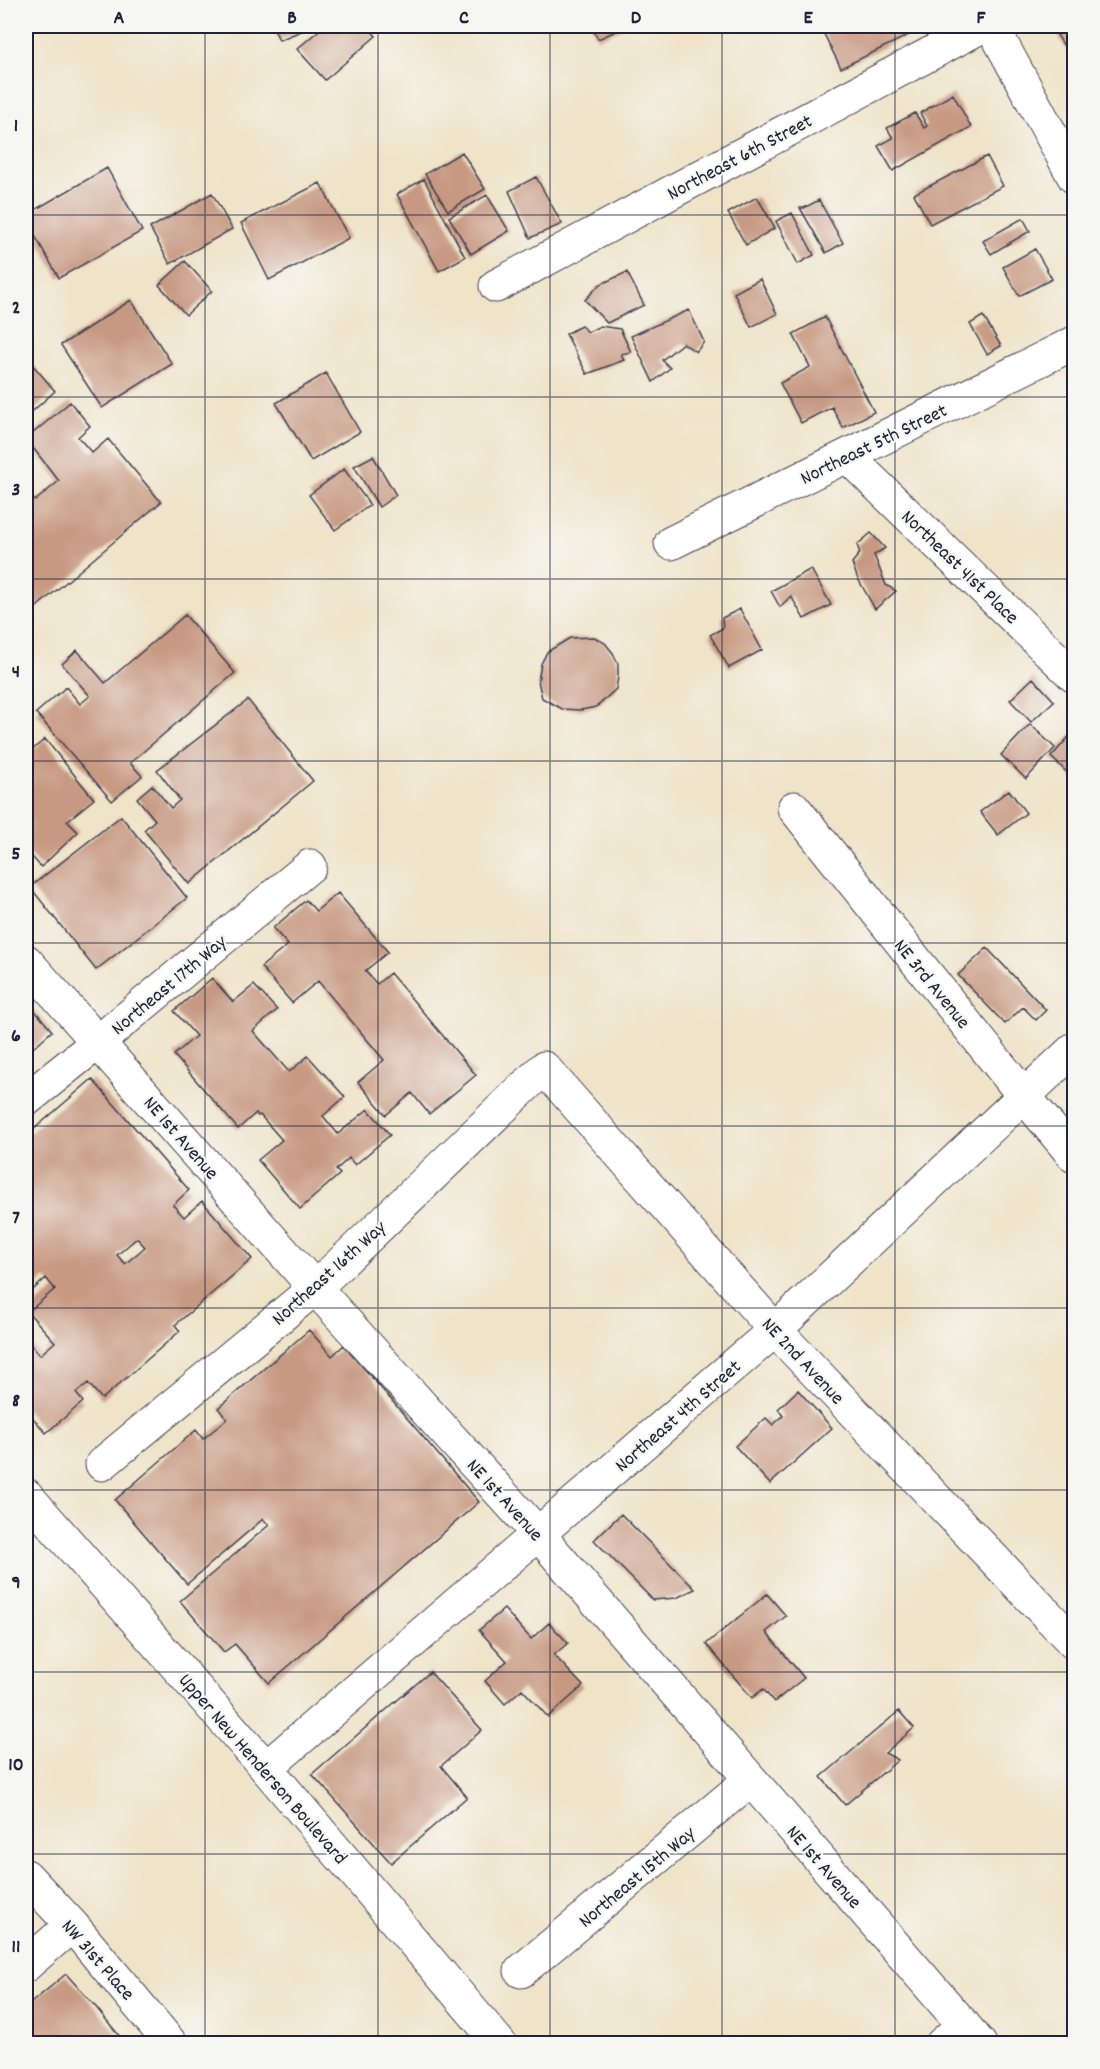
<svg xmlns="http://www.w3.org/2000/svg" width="1100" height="2069" font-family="Dekko,sans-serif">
	<rect width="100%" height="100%" fill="#f6f6f2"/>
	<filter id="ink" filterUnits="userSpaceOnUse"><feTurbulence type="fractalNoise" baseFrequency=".0167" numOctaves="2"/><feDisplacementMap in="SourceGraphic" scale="12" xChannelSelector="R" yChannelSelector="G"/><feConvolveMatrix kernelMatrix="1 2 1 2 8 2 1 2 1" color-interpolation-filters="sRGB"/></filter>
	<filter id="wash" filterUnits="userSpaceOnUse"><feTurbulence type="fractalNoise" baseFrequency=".008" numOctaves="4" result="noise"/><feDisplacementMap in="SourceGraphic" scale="24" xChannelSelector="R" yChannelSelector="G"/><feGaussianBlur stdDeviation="1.35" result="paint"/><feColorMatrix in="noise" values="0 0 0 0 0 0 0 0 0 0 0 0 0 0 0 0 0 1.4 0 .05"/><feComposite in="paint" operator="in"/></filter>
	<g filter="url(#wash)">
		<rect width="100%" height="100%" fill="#efe3c8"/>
		<g id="blocks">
			<path fill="#c79982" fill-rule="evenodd" d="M151,26H174L156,32Z
				M273,26H314L279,40Z
				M324,26H367L376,36L325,80L297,49Z
				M591,26H627L598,39Z
				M825,26H904L909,35L841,68L821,28Z
				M1071,26H1074V62L1057,35Z
				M953,94L971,127L893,171L878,146L893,138L887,128L915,113L924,128L927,126L920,113Z
				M462,152L485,189L448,211L425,174Z
				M987,156L1003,186L930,224L914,194Z
				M107,168L142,231L59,278L26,220V215Z
				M536,177L562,224L530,238L509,191Z
				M424,179L465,257L439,271L397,194Z
				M320,183L349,238L269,280L241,223Z
				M212,193L232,229L170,264L150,228Z
				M487,195L509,231L471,254L449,217Z
				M757,197L775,228L746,245L728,213Z
				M819,200L843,243L826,253L800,208H804Z
				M792,213L814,255L798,264L776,221Z
				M1023,218L1030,231L991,254L983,241Z
				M1035,249L1052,279L1019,296L1003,267Z
				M185,261L212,291L186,315L159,285Z
				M627,272L644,305L607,323L585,300L599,285Z
				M760,279L777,314L751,327L734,293Z
				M131,300L172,364L102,408L61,345Z
				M689,310L704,342L696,352L683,343L662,360L670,368L653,382L631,336Z
				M983,316L1001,346L987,354L970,324Z
				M825,317L874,412L843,428L832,407L801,423L780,383L810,367L793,334Z
				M581,326L588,332L600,326L620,329L631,352L621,354L624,360L587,374L566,334Z
				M26,357L55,391L26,417Z
				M326,373L360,432L311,461L276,403Z
				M70,402L90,426L78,437L92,453L108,439L161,502L26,616V489L35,501L59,481L26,439Z
				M373,456L396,495L379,507L354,466Z
				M344,469L370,505L335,530L309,495Z
				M871,533L885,548L874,555L886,585L896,591L875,609L857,577L852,563L860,553L857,545Z
				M811,569L831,605L804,619L791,596L780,607L771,591Z
				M740,609L762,650L729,668L710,635L723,628L722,618Z
				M185,615L235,673L130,763L142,776L112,801L36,713L66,687L80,704L90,696L62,664L77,650L105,683Z
				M594,637L605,643L613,653L618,664V677L616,689L596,707L581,710L562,709L542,698L538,681L541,664L547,652L570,638Z
				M1033,678L1054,701L1031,722L1010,700Z
				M248,700L313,781L189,884L144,830L155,820L137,798L152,785L171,808L180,800L157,770Z
				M1030,724L1055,748L1026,779L1001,755Z
				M1074,731V779L1051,757Z
				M45,739L94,799L67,821L78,832L41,867L26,850V755Z
				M1009,790L1026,813L998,835L980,812Z
				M121,816L187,898L96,970L30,887Z
				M338,893L388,952L365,971L377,984L390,973L476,1075L429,1114L412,1093L386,1115L358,1082L384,1060L318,981L292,1003L261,967L288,945L273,928L306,900L316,911Z
				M987,948L1046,1010L1036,1020L1023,1007L1005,1024L958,975Z
				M212,978L233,1002L254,985L277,1010L253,1031L289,1072L308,1056L345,1097L323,1116L338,1134L368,1109L390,1135L355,1165L349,1158L336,1170L340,1174L300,1209L258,1160L282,1140L260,1115L258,1116L256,1113L238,1129L174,1055L196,1036L174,1011Z
				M26,1000L52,1031L26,1054Z
				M92,1079L189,1190L173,1205L184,1217L202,1201L252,1259L175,1325L180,1331L102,1399L88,1383L76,1393L83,1402L46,1433L26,1410V1339L40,1355L55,1342L28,1312L55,1289L46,1278L26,1296V1136ZM137,1238L145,1247L125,1264L117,1255Z
				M309,1330L332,1356L344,1345L479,1502L269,1683L235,1644L224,1652L180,1601L269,1525L263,1519L187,1584L115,1500L196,1430L203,1439L227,1419L218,1408Z
				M798,1390L832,1428L770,1484L735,1446L766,1418L773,1425L783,1416L778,1409Z
				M621,1514L695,1589L676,1598L653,1600L594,1540Z
				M767,1594L786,1616L766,1632L804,1678L774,1702L763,1689L752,1698L706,1644Z
				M504,1609L531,1639L549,1623L568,1643L554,1655L583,1686L548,1717L522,1689L505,1704L485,1681L507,1661L479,1630Z
				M430,1672L482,1730L441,1766L467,1797L391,1863L312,1774Z
				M899,1711L914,1728L885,1753L898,1760L845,1805L821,1777Z
				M66,1974L95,2006L126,2044H26V2007Z"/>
		</g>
	</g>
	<g filter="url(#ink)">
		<use href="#blocks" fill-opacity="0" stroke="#413f50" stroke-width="1.5"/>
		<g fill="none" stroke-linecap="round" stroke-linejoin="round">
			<g stroke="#413f50" stroke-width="35">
				<path id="minor" d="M992,26L1074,177
					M496,286L982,26
					M847,456L1074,676
					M671,543L1074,343
					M794,808L1024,1096L1074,1156
					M26,961L315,1288L538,1534L980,2044
					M26,1100L98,1042L310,866
					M102,1464L315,1288L544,1068L775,1330L1074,1643
					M266,1768L775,1330L1074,1049
					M26,1876L72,1925L171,2044
					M26,1965L72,1925
					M521,1971L750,1780
					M942,2044L964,2025"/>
			</g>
			<g stroke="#413f50" stroke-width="35">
				<path id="tertiary" d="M26,1495L266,1768L500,2044"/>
			</g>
			<use href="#minor" stroke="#fff" stroke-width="33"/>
			<use href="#tertiary" stroke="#fff" stroke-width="33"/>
		</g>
	</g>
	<path fill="none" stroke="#22223b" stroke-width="1.5" stroke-opacity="0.55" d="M205,26V2044M378,26V2044M550,26V2044M722,26V2044M895,26V2044M26,215H1074M26,397H1074M26,579H1074M26,761H1074M26,943H1074M26,1126H1074M26,1308H1074M26,1490H1074M26,1672H1074M26,1854H1074"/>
	<g text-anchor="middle" stroke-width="4.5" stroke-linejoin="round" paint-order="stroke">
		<g font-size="20" fill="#22223b" stroke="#f6f6f2">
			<text transform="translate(739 156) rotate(-28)" y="7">Northeast 6th Street</text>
			<text transform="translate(873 443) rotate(-26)" y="7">Northeast 5th Street</text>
			<text transform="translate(961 566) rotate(44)" y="7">Northeast 41st Place</text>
			<text transform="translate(933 983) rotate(51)" y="7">NE 3rd Avenue</text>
			<text transform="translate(168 984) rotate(-40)" y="7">Northeast 17th Way</text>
			<text transform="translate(182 1137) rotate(49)" y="7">NE 1st Avenue</text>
			<text transform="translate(328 1272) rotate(-42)" y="7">Northeast 16th Way</text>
			<text transform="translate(804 1360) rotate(47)" y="7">NE 2nd Avenue</text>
			<text transform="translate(677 1415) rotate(-41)" y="7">Northeast 4th Street</text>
			<text transform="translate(506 1499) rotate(48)" y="7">NE 1st Avenue</text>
			<text transform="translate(264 1768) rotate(49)" y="7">Upper New Henderson Boulevard</text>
			<text transform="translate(825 1866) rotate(49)" y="7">NE 1st Avenue</text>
			<text transform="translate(636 1876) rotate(-40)" y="7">Northeast 15th Way</text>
			<text transform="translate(99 1959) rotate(49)" y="7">NW 31st Place</text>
		</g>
	</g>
	<rect width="1100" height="2069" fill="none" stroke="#f6f6f2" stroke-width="66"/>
	<rect x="33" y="33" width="1034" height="2003" fill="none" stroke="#22223b" stroke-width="2"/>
	<g font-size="20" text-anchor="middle" font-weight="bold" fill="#22223b">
		<text x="119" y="23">A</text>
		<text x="292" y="23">B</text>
		<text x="464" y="23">C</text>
		<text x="636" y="23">D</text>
		<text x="808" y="23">E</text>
		<text x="981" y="23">F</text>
		<text x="16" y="131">1</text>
		<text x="16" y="313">2</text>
		<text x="16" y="495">3</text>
		<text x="16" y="677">4</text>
		<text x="16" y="859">5</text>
		<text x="16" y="1041">6</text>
		<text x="16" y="1223">7</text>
		<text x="16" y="1406">8</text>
		<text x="16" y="1588">9</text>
		<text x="16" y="1770">10</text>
		<text x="16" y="1952">11</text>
	</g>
</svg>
